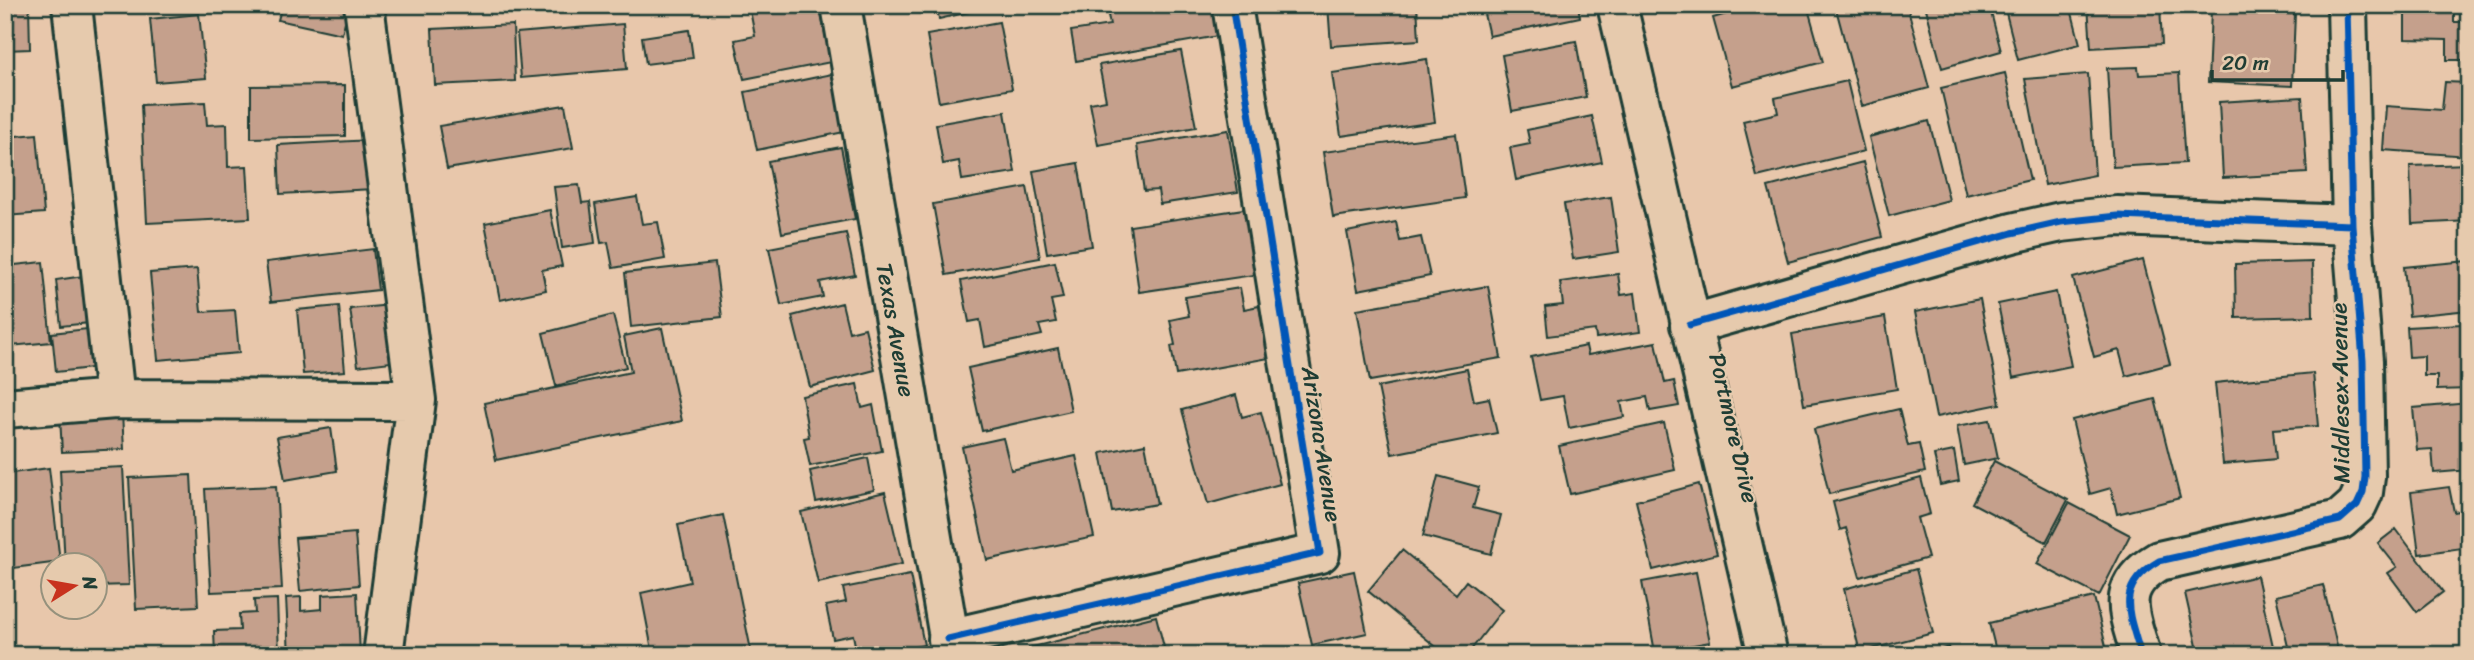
<svg xmlns="http://www.w3.org/2000/svg" width="2474" height="660" font-family="Sriracha,sans-serif">
	<rect width="100%" height="100%" fill="#e8c7ab"/>
	<filter id="ink" filterUnits="userSpaceOnUse"><feTurbulence type="fractalNoise" baseFrequency=".0143" numOctaves="2"/><feDisplacementMap in="SourceGraphic" scale="14" xChannelSelector="R" yChannelSelector="G"/><feConvolveMatrix kernelMatrix="1 2 1 2 8 2 1 2 1" color-interpolation-filters="sRGB"/></filter>
	<g filter="url(#ink)">
		<path fill="#c5a08c" stroke="#1f3d34" stroke-width="2" d="M5,5H29L30,49L5,50Z
			M282,5H349L342,34L278,20Z
			M749,5H819L831,62L744,79L735,40L755,36Z
			M936,5H999L939,19Z
			M1106,5H1212L1218,36L1076,61L1071,31L1110,25Z
			M1328,5H1417L1419,40L1331,46Z
			M1482,5H1578L1580,17L1489,36Z
			M1758,5H1807L1823,62L1732,86L1713,18Z
			M1835,5H1907L1929,88L1862,106Z
			M1925,5H1989L2001,51L1942,68Z
			M2004,5H2070L2080,44L2018,60Z
			M2088,5H2160L2162,44L2091,48Z
			M2405,9H2454V22H2469V60H2447V40L2405,39Z
			M2211,10L2295,14L2292,86L2208,82Z
			M199,14L206,78L156,82L150,19Z
			M999,22L1012,89L939,102L927,35Z
			M623,24L627,69L521,78L517,33Z
			M513,25L515,81L435,85L432,29Z
			M689,30L693,58L646,64L642,37Z
			M1576,41L1586,97L1512,111L1502,55Z
			M1181,51L1196,127L1098,145L1090,103L1106,100L1099,65Z
			M1427,59L1435,122L1341,136L1332,73Z
			M2138,67L2139,75L2179,73L2185,163L2113,167L2107,68Z
			M2005,73L2030,180L1966,195L1941,88Z
			M832,74L844,132L757,150L745,92Z
			M2088,74L2095,175L2045,185L2025,79Z
			M1847,81L1864,151L1757,177L1743,121L1778,113L1775,98Z
			M2445,82L2469,83V156L2383,150L2386,106L2442,110Z
			M345,85V136L251,138V86Z
			M2302,97L2307,173L2223,178L2219,102Z
			M205,102L207,125L227,124L228,167L247,166L250,218L147,223L141,105Z
			M565,105L573,148L447,169L439,126Z
			M1005,112L1015,172L962,180L959,161L943,164L936,124Z
			M1592,116L1602,162L1516,180L1510,148L1530,144L1527,130Z
			M1929,121L1949,200L1889,216L1869,137Z
			M1228,130L1238,192L1160,204L1158,190L1144,191L1137,145Z
			M37,134L44,213L5,216V137Z
			M1456,134L1465,198L1333,217L1323,152Z
			M371,140L373,189L280,194L278,145Z
			M841,147L855,219L782,233L768,161Z
			M1863,162L1882,237L1788,262L1768,187Z
			M1078,163L1092,246L1047,253L1033,171Z
			M2469,164V221L2412,224L2410,166Z
			M579,185L582,203L590,202L595,243L562,248L554,187Z
			M1027,187L1040,258L946,275L933,204Z
			M637,197L642,224L658,222L665,259L613,268L608,242L601,243L595,204Z
			M1611,197L1619,252L1573,259L1564,204Z
			M1257,207L1267,273L1139,292L1130,226Z
			M550,210L562,266L542,270L546,290L500,300L485,223Z
			M1396,222L1400,241L1421,237L1430,276L1358,290L1347,232Z
			M846,233L855,275L820,282L823,297L781,305L769,248Z
			M373,249L378,290L271,302L266,262Z
			M2143,260L2170,364L2126,376L2119,350L2094,357L2073,278Z
			M2467,261L2469,310L2409,316L2404,267Z
			M43,262L51,342L11,346L5,266Z
			M1055,262L1063,298L1051,300L1056,322L1039,325L1042,335L985,347L980,320L969,322L961,281Z
			M2312,262L2313,316L2236,318L2235,264Z
			M715,263L722,317L631,327L625,273Z
			M197,269L201,312L235,310L239,353L158,360L150,273Z
			M1618,274L1621,295L1635,293L1640,332L1596,338L1595,330L1548,336L1545,307L1563,305L1560,282Z
			M84,276L89,323L61,326L56,280Z
			M1488,286L1501,358L1370,381L1357,309Z
			M1240,288L1244,309L1259,306L1269,358L1176,375L1171,346L1175,345L1170,320L1189,316L1185,297Z
			M2056,292L2071,366L2013,378L1998,304Z
			M1980,299L2000,404L1936,417L1915,312Z
			M842,303L849,332L865,328L875,370L810,387L792,316Z
			M401,304L408,360L358,366L350,309Z
			M339,306L345,371L303,374L297,310Z
			M613,315L626,367L556,386L543,333Z
			M1885,317L1897,389L1804,405L1792,334Z
			M2462,324V336H2469V389L2437,390V376H2424V356L2409,357L2407,327Z
			M662,328L682,421L496,460L484,403L631,372L624,336Z
			M87,329L91,368L56,372L52,333Z
			M1656,342L1665,383L1674,381L1679,406L1650,411L1647,397L1621,402L1624,417L1569,428L1563,396L1540,400L1531,357L1586,346L1588,355Z
			M1058,348L1071,411L982,431L968,368Z
			M1467,369L1474,401L1489,398L1497,433L1392,454L1378,387Z
			M2313,373L2318,426L2273,429L2276,459L2223,464L2215,383Z
			M857,384L862,408L873,405L882,451L810,466L804,438L809,437L802,396Z
			M1236,395L1242,417L1261,412L1280,484L1208,504L1182,410Z
			M2155,399L2180,498L2117,514L2111,488L2090,494L2072,420Z
			M2469,403V470L2434,473L2432,449L2417,450L2413,408Z
			M1899,409L1908,446L1919,444L1925,472L1829,494L1814,429Z
			M122,413L124,449L62,452L60,416Z
			M1990,420L1998,458L1964,465L1957,426Z
			M1664,423L1675,470L1570,494L1559,446Z
			M331,428L337,471L285,480L277,437Z
			M1003,438L1011,470L1076,456L1094,537L987,560L962,447Z
			M1145,444L1157,504L1112,512L1101,453Z
			M1954,451L1959,481L1940,485L1934,455Z
			M868,458L874,490L816,502L810,471Z
			M1994,461L2068,500L2046,542L1972,503Z
			M123,467L129,585L94,586V566H65L60,470Z
			M49,468L60,562L5,569V474Z
			M191,475L198,606L136,609L129,478Z
			M1438,476L1479,487L1473,508L1501,515L1491,554L1423,536Z
			M1921,478L1930,514L1917,518L1928,558L1860,577L1846,528L1840,530L1833,502Z
			M1699,484L1717,554L1653,570L1636,501Z
			M276,486L282,589L211,592L205,489Z
			M2449,487L2454,512L2469,509V547L2419,554L2411,492Z
			M885,492L902,564L818,583L801,512Z
			M2069,503L2130,535L2099,596L2037,564Z
			M723,515L752,655H653L641,593L690,582L678,525Z
			M2396,529L2443,592L2417,612L2388,573L2397,567L2378,543Z
			M355,533L359,585L300,591L295,538Z
			M1402,550L1456,594L1466,581L1502,610L1467,655H1446L1368,591Z
			M1916,569L1933,633L1860,652L1844,589Z
			M1354,571L1367,633L1312,645L1298,583Z
			M1696,572L1710,642L1655,652L1642,582Z
			M910,575L924,645L875,655H857L853,635L833,639L826,606L846,602L843,588Z
			M2257,576L2275,655H2199L2185,593Z
			M2323,585L2339,655H2290L2276,596Z
			M357,593L360,655H289L286,598L301,597V611L322,609V595Z
			M2094,597L2108,655H1997L1989,623Z
			M277,599L279,655H215L214,631L240,630L239,614L255,613L254,600Z
			M1156,616L1166,655H1031L1029,648Z
			M1949,647L1951,655H1919Z"/>
		<g fill="none" stroke-linecap="round" stroke-linejoin="round">
			<g stroke="#1f3d34" stroke-width="44">
				<path id="minor" d="M72,5L115,399
					M364,5L416,400L383,655
					M841,5L952,655
					M1617,5L1768,655
					M1690,325L2012,233L2061,222L2117,216L2352,225
					M5,408L115,399L416,400
					M948,639L1320,553L1232,5
					M2141,655C2129,613 2114,587 2159,561L2340,520L2357,505L2363,492L2365,477L2363,361L2352,225L2347,5"/>
			</g>
			<use href="#minor" stroke="#e6caad" stroke-width="38"/>
			<g stroke="#e6caad" stroke-width="11">
				<path id="cycleway" d="M1690,325L2012,233L2061,222L2117,216L2352,225
					M948,639L1320,553L1232,5
					M2141,655C2129,613 2114,587 2159,561L2340,520L2357,505L2363,492L2365,477L2363,361L2352,225L2347,5"/>
			</g>
			<use href="#cycleway" stroke="#0057b8" stroke-width="7"/>
		</g>
	</g>
	<g text-anchor="middle" stroke-width="5" stroke-linejoin="round" paint-order="stroke">
		<g font-size="23" fill="#1f3d34" stroke="#e6caad">
			<text transform="translate(896 330) rotate(80)" y="8">Texas Avenue</text>
			<text transform="translate(2340 393) rotate(-91)" y="8">Middlesex Avenue</text>
			<text transform="translate(1734 428) rotate(77)" y="8">Portmore Drive</text>
			<text transform="translate(1322 444) rotate(81)" y="8">Arizona Avenue</text>
		</g>
	</g>
	<rect width="2474" height="660" fill="none" stroke="#e6caad" stroke-width="28"/>
	<rect x="14" y="14" width="2446" height="632" fill="none" stroke="#1f3d34" stroke-width="2.5" filter="url(#ink)"/>
	<g transform="translate(74 586) rotate(79)"><circle r="33" fill="#e6caad" stroke="#96927d" stroke-width="2"/>
	<path d="M0-5L12 26L0 18L-12 26Z" fill="#c8321e"/>
	<text y="-10" font-size="19" font-weight="bold" text-anchor="middle" fill="#1f3d34">N</text>
	</g>
	<path d="M2212 70v10h131v-10" fill="none" stroke="#1f3d34" stroke-width="3.5"/>
	<text x="2222" y="70" font-size="21" fill="#1f3d34" stroke="#e6caad" stroke-width="5" paint-order="stroke">20 m</text>
</svg>
